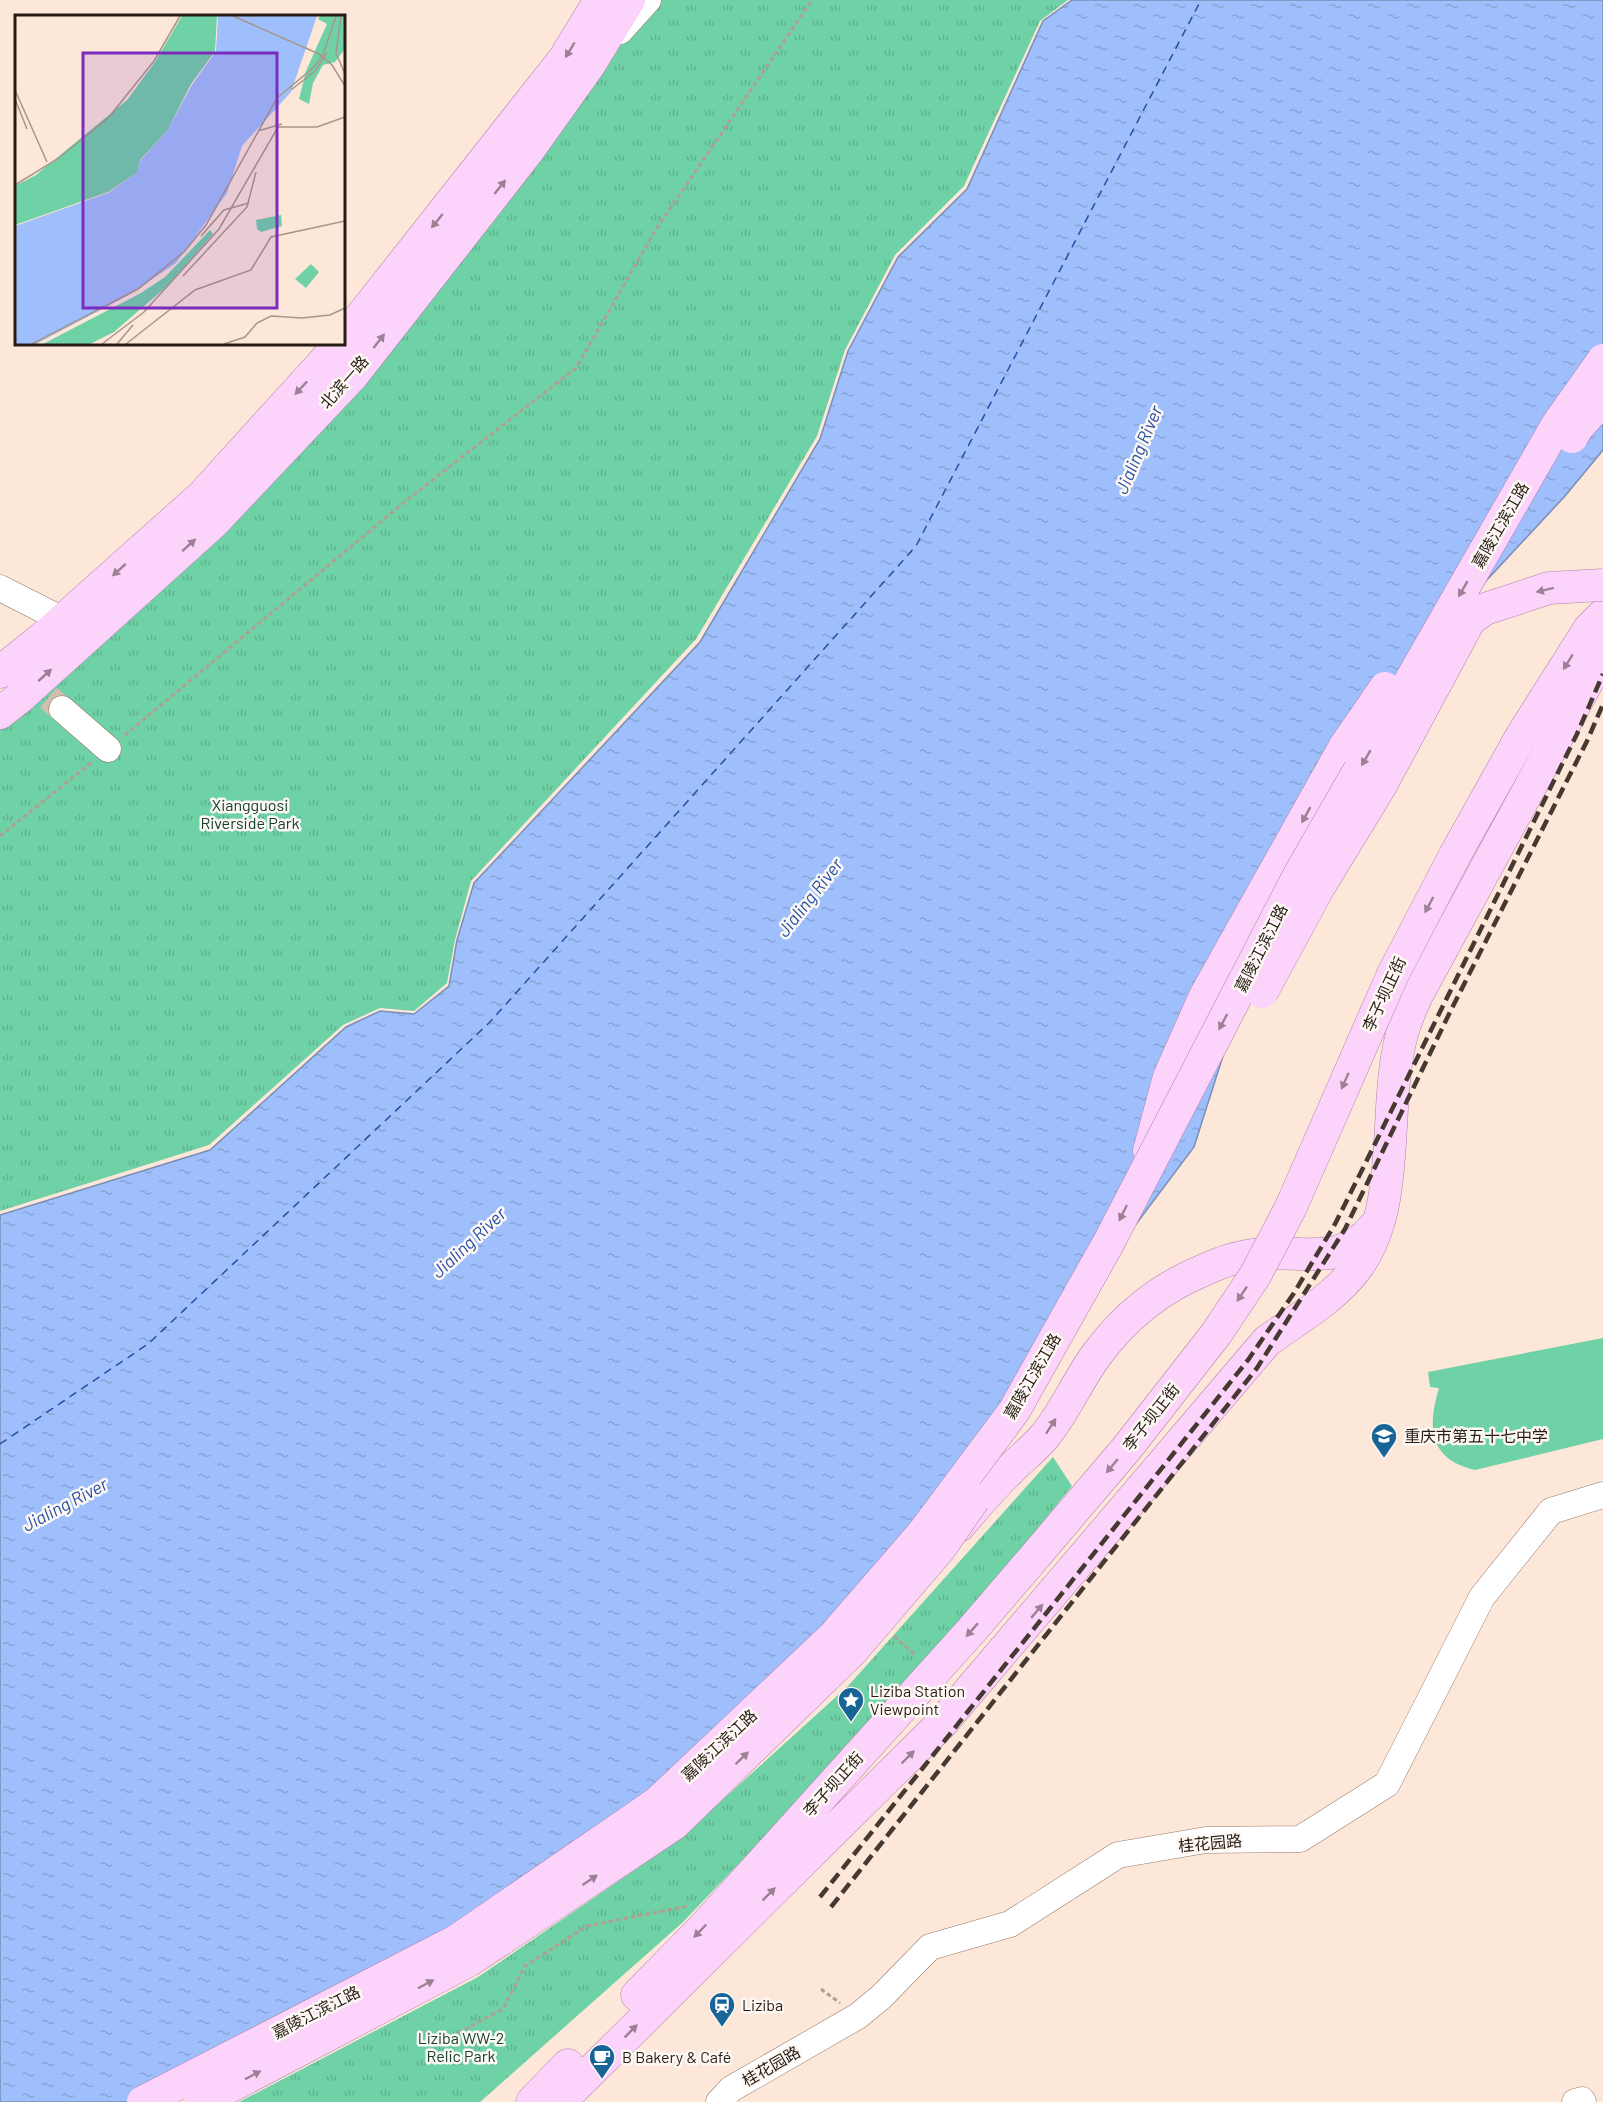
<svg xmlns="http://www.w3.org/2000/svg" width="1603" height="2102" font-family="Barlow,'Noto Sans SC',sans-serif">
	<defs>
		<pattern id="park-tufts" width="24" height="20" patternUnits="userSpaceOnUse" patternTransform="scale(1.5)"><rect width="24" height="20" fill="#6fd1a6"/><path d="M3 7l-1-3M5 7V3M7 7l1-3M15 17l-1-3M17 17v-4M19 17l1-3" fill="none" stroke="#60b38e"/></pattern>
		<pattern id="water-ripples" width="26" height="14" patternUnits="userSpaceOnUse" patternTransform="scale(1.5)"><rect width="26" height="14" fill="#9ebffb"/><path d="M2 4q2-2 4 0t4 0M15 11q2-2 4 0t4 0" fill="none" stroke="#88a4d6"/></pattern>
	</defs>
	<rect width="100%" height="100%" fill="#fde7d8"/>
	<path fill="url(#park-tufts)" d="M642,0H1068L1040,21L964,186L895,255L845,350L817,436L696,639L471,881L455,940L447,983L414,1011L380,1008L343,1025L209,1145L0,1211V727Z
		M1053,1457L1072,1486L914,1681L683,1922L480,2102H239L478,1977L677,1841L848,1686Z"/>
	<path fill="#6fd1a6" d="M1603,1338V1439L1475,1470C1429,1459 1427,1428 1439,1388L1430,1387L1428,1372Z"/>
	<path fill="url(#water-ripples)" stroke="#7a8eb6" stroke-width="1.5" d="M1072,0H1603V450L1565,496L1316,764L1194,1147L916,1517L769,1726L366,1996L170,2102H0V1215L210,1150L346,1027L380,1011L414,1014L449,986L457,940L474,883L700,642L820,439L848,351L898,257L967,189L1043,21Z"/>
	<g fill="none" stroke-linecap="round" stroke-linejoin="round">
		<path stroke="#254ea4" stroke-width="1.5" stroke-dasharray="8 6" stroke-linecap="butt" d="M0,1444L148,1344L490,1022L916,546L1201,0"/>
		<path stroke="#d2beb1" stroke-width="26" stroke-dasharray="26 13" stroke-linecap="butt" d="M18,673L62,709"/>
		<g stroke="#957c6b" stroke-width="27">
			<path id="minor" d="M620,31L648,0
				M0,588L63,620
				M62,709L108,749
				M719,2102L731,2089L858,2016L881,1997L930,1947L1010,1924L1118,1855L1206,1840L1300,1839L1387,1784L1482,1597L1551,1511L1603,1495
				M1575,2102L1582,2100L1583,2102"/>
		</g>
		<g stroke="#b081a9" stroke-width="33">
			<path id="major" d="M344,338L564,59L600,0
				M0,672L46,635L202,496L322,364L339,344
				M0,713L19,698L214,522L353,375L528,151L590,64L629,0
				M1456,853L1522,735L1589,629L1603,615
				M1149,1151L1169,1077L1205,996L1345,746
				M959,1526C975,1507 991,1489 1008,1472C1019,1460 1033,1450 1044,1437C1064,1413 1077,1382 1095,1357C1123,1318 1160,1288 1204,1270C1217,1264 1233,1258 1247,1256C1296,1246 1338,1271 1374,1227
				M637,1995L703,1928L971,1631L1037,1554
				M532,2102L568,2065
				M560,2102L941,1724L1267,1341C1299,1318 1335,1298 1358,1266C1402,1205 1383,1108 1401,1038C1404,1023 1411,1009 1417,995L1603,653"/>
		</g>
		<path stroke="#b19f93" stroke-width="3" stroke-dasharray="4.5 3" stroke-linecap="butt" d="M125,735L407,500L576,368L655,231L812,0
			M0,836L92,762
			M894,1636L916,1656
			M821,1989L840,2003
			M445,2040L503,2009L525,1966L587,1926L688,1906"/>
		<use href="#minor" stroke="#fff" stroke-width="26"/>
		<use href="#major" stroke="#fcd4fb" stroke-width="32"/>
		<path stroke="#453931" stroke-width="4.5" stroke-dasharray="12 6" stroke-linecap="butt" d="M820,1897L1248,1360L1294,1293L1335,1224L1366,1162L1577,734L1603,674
			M831,1907L1257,1368L1345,1229L1452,1008L1588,739L1603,704"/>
		<g stroke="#b081a9" stroke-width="33" stroke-linecap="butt">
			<path id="major-bridge" d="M1572,437L1577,428L1603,399
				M1458,628L1485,609L1549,588L1603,585
				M1345,746L1385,688
				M1262,992L1319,887L1380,787L1473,614
				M1037,1554L1127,1448L1216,1334L1256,1274L1291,1207L1393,974L1456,853
				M143,2102L456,1941L657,1803L833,1637L923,1533L1014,1411L1109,1242L1299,875L1557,425L1603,360
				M201,2102L470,1960L674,1824L851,1652L941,1547L974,1499"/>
		</g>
		<use href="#major-bridge" stroke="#fcd4fb" stroke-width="32"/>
	</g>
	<defs><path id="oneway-solid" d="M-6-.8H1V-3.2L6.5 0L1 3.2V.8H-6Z" transform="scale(1.5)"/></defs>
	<g fill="#9c8194">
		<use href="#oneway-solid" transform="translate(570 50) rotate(121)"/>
		<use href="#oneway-solid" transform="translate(500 187) rotate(-52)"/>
		<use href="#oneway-solid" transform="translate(437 221) rotate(129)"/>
		<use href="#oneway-solid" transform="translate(379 341) rotate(-52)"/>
		<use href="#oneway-solid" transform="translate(301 388) rotate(133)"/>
		<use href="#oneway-solid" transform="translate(189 545) rotate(-42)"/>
		<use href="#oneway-solid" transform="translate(119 570) rotate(138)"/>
		<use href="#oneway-solid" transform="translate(1463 589) rotate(120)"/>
		<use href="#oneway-solid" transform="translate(1545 590) rotate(166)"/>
		<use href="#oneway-solid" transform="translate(1568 662) rotate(122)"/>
		<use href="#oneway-solid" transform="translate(45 675) rotate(-42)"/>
		<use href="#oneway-solid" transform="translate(1366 758) rotate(120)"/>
		<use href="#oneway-solid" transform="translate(1306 815) rotate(119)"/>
		<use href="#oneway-solid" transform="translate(1429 905) rotate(118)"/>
		<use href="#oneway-solid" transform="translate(1223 1022) rotate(118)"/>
		<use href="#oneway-solid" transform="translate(1345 1081) rotate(114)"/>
		<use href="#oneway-solid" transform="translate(1123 1213) rotate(116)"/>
		<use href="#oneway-solid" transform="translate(1242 1294) rotate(124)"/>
		<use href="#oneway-solid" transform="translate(1051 1426) rotate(-57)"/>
		<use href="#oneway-solid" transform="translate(1112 1466) rotate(130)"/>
		<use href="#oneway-solid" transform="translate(1037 1611) rotate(-50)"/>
		<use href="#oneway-solid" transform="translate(972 1630) rotate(131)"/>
		<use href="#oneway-solid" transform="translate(908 1757) rotate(-45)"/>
		<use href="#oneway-solid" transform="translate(742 1758) rotate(-44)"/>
		<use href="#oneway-solid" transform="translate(590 1880) rotate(-34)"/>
		<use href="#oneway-solid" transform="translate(769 1894) rotate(-45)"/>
		<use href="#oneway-solid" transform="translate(700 1931) rotate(134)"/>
		<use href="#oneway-solid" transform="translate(426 1984) rotate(-28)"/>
		<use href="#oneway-solid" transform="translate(631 2031) rotate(-45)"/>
		<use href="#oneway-solid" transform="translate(253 2075) rotate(-28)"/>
	</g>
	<defs>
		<g id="school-pin" transform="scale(1.35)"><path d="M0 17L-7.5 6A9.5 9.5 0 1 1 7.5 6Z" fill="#186497" stroke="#fdf8f4"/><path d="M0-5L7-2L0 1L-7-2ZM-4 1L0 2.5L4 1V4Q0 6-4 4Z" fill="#fff"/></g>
		<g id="sight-pin" transform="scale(1.35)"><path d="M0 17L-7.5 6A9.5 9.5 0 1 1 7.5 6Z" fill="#186497" stroke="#fdf8f4"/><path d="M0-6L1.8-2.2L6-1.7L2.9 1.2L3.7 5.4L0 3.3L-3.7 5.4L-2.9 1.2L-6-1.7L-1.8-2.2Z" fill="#fff"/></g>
		<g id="station-pin" transform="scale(1.35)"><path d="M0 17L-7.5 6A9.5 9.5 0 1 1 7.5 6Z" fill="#186497" stroke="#fdf8f4"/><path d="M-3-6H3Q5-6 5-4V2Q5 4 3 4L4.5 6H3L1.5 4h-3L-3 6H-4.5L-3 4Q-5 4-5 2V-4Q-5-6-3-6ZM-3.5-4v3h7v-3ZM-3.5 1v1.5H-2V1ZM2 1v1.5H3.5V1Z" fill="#fff"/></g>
		<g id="cafe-pin" transform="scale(1.35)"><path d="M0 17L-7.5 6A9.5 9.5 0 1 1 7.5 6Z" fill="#186497" stroke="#fdf8f4"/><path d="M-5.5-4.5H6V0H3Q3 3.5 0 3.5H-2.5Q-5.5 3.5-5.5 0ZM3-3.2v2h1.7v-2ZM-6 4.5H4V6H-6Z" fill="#fff"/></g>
	</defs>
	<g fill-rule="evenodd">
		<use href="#school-pin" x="1384" y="1436"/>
		<use href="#sight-pin" x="851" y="1700"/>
		<use href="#station-pin" x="722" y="2005"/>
		<use href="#cafe-pin" x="602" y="2057"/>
	</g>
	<g text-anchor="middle" stroke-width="5" stroke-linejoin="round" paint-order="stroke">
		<g font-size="16" fill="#261c15" stroke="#fdf8f4">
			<text transform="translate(344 382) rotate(-49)" y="6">北滨一路</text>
			<text transform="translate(1500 525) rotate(-60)" y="6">嘉陵江滨江路</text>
			<text transform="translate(1261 948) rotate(-63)" y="6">嘉陵江滨江路</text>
			<text transform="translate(1384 994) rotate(-65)" y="6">李子坝正街</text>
			<text transform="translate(1032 1376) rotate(-60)" y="6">嘉陵江滨江路</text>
			<text transform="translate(1151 1417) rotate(-52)" y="6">李子坝正街</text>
			<text transform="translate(719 1745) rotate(-43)" y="6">嘉陵江滨江路</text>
			<text transform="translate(833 1784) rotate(-48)" y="6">李子坝正街</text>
			<text transform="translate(1210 1843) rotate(-5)" y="6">桂花园路</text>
			<text transform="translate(316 2012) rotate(-27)" y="6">嘉陵江滨江路</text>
			<text transform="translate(771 2066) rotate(-30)" y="6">桂花园路</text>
		</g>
		<g font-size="16" fill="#14412f" stroke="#fdf8f4">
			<text x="250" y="811">Xiangguosi<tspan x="250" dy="18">Riverside Park</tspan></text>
			<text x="461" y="2044">Liziba WW-2<tspan x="461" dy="18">Relic Park</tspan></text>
		</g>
		<g font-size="16" fill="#261c15" stroke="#fdf8f4" text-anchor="start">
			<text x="1404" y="1442">重庆市第五十七中学</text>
			<text x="870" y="1697">Liziba Station<tspan x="870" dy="18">Viewpoint</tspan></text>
			<text x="742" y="2011">Liziba</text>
			<text x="622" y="2063">B Bakery &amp; Café</text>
		</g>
		<g font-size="18" font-style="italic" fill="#254ea4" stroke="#fdf8f4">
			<text transform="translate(1139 450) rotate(-67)" y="6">Jialing River</text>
			<text transform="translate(810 898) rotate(-52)" y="6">Jialing River</text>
			<text transform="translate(469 1243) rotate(-43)" y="6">Jialing River</text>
			<text transform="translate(65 1505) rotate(-28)" y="6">Jialing River</text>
		</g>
	</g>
	<g transform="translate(15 15)">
		<rect width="330" height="330" fill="#fde7d8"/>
		<path d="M167,1H202L200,36L176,69L152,116L125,145L122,158L93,177L0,210V171L21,160L112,85L140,47ZM305,1H330V34L320,47L308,50L298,68L294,89L284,84L291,56L312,9L303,4ZM195,215L198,219L151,272L99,317L75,329H28L126,278L150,262Z" fill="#6fd1a6"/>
		<path d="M266,200L267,211L246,217L242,214L241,205ZM296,249L304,257L291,273L280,264Z" fill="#6fd1a6"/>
		<path d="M203,1H302L276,77L227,131L212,178L161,248L112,281L21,329H0V211L93,178L122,158L125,146L152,116L177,70L201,36Z" fill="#9ebffb"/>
		<path fill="none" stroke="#9ebffb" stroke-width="3" d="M0,252L24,243L86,202L127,162L179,105L228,9"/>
		<path fill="none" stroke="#a7968a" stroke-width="1.5" d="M218,1L304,39L317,50L330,71M326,1L321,38L330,59M0,75L32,147M276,75L300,56L312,38M0,84L12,114M243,116L267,109M0,170L44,143L94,102L139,46L165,1M186,221L209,195L234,188M168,261L232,192L241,157M17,329L123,274L169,237L191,210L262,83L298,53L308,40L321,1M87,329L129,297L204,214L263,112H302L330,102M102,329L118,310M111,329L180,275L236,255L256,222L330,206M209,329L230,322L242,308L256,301L287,303L315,300L330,293"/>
		<path fill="#7b2cbf" fill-opacity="0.15" stroke="#7b2cbf" stroke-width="3" d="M68,38H262V293H68Z"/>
		<rect width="330" height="330" fill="none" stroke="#261c15" stroke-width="3"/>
	</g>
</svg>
